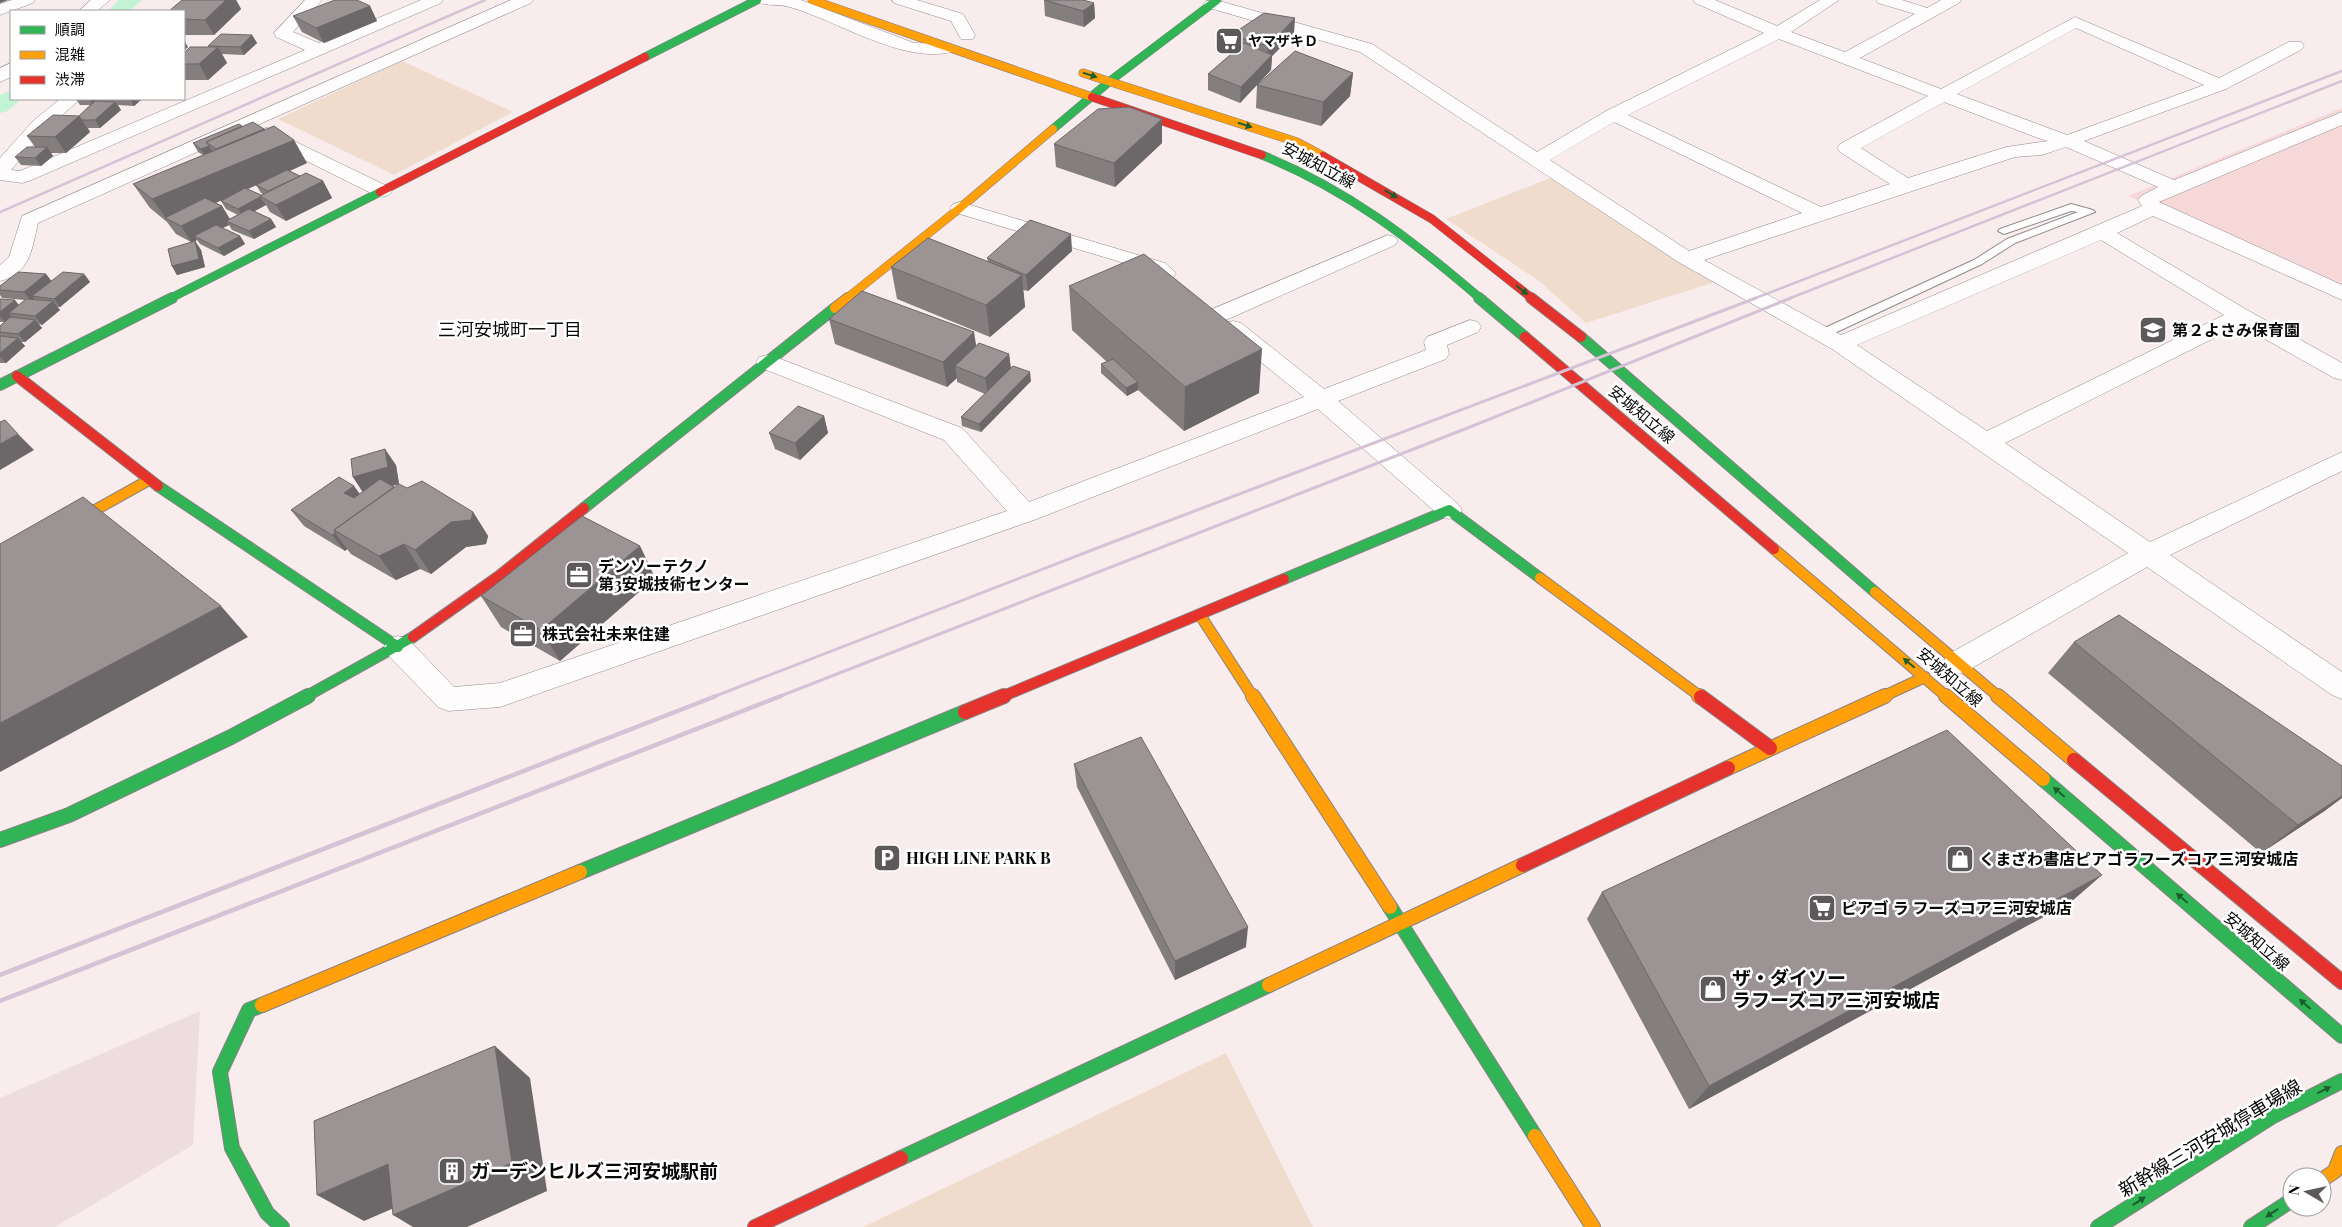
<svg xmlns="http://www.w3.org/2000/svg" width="2342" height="1227" font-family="'Playfair Display','Noto Sans JP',serif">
	<rect width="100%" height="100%" fill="#f9eced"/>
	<path fill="#f6d8d9" d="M2342,108V295L2128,196Z"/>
	<path fill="#f0dccc" d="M402,61L513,112L394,175L278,119Z
		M1553,177L1715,282L1586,323L1539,281L1446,219Z
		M1226,1053L1313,1227H863Z"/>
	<path fill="#eddce0" d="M200,1011L193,1145L55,1227H0V1098Z"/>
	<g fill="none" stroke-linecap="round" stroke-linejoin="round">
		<path fill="#c2f3d5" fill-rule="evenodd" d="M119,0H142L130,11H108Z
			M11,90V99H21L8,111L0,113V95Z"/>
		<g stroke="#918b8c" stroke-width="2">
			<path id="lane" d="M2071,204L2093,210L2095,212L2015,243L1982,264L1826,337L1822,338L1816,334L1818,331L1974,260L2007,239L2078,212L2071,211L2004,234L1998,231L2000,229Z"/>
		</g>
		<g stroke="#918b8c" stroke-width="1">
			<path id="street" d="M12,0H35L33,3L0,15V4Z
				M91,0H110L97,11H79Z
				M305,0H322L293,32L319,43L421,0H443L441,3L29,181L22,183L0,180V158L33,121L60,99H80L47,129L11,170L20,171L305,50L276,37L274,33Z
				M511,0H533L531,3L38,223C32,249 30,274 0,281V265L9,257L22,216Z
				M757,0H801L914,43L952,44L955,48L952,52C902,64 838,21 790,7C780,4 769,6 759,3Z
				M892,0H917L963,14L975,35L973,39H961L951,21L894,3Z
				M1216,0L1372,44L1537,152L1606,111L1764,33L1695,3L1693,0H1715L1777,26L1820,0H1839L1791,32L1845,52L1915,14L1878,3L1876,0H1902L1927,8L1941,0H1961L1959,3L1860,58L1941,89L2075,17L2219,78L2289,42H2301L2304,46L2301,50L2226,89L2084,141L2174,180L2342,112V125L2159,202L2342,285V300L2153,216L2117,233L2249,311L2342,363V380L2334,378L2240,325L2005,443L2150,542L2342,452V471L2170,555L2342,672V699L2332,695L2147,567L1967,671L1957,674L1947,671L1943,663L1947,655L2128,553L1832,349L1680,263L1360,52L1206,7L1204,4L1206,1ZM2076,28L2204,85L2067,135L1957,94ZM1779,39L1928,96L1840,144L1837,148L1840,152L1890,184L1821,207L1628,115ZM1944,102L2038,138L2048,141L2006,147L1908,178L1861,148ZM1614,122L1802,213L1689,251L1550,160ZM2066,147L2158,187L2141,196L2138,200L2142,206L1841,335L1704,260L2015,157L2042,155ZM2101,240L2224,315L1987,431L1857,345Z
				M11,63V77L0,82V68Z
				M267,128L389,187L392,191L389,195L382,197L375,195L260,138L258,134L260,130Z
				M960,202L1165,263L1176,273L1173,278C1163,280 1158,278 1151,271L953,212L950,208L953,204Z
				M1388,235L1395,237L1398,241L1395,245L1226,320L1218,322L1210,320L1207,315L1210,310Z
				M1470,320L1478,322L1481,327L1478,332L1447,345L1449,354L1446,359L1338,401L1458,504L1462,510L1458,516L1449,519L1440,516L1318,409L1034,520L500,707L448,711L438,707L388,655L384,647L388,639L398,636L408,639L454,687L500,683L1007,511L944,440L759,367L756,362L759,357L767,355L775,357L962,428L1029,502L1304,397L1225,333L1222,328L1225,323L1233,321L1241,323L1324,389L1426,350L1424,342L1427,337Z"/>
		</g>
		<g stroke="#888282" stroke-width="9">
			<path id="fast-far2" d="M645,57L757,0
				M1053,129L1110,81L1217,0
				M1262,155C1348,190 1411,239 1481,299
				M169,299L380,192"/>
		</g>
		<g stroke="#888282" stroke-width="12">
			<path id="fast-far1" d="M1479,298L1525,337
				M1581,337L1875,592
				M0,385L172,298
				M158,486L398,647
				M584,508L835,308
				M1284,579L1449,510L1540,578
				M305,697L413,637"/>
		</g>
		<g stroke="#888282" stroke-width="16">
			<path id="fast" d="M2043,779L2342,1036
				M0,840L69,815L231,737L308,696
				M580,872L965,712
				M1390,907L1535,1136
				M262,1005L249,1010L220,1072L232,1148L267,1213L282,1227
				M901,1158L1269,985
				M2098,1227L2273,1116L2342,1081
				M2251,1227L2292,1200"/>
		</g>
		<g stroke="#888282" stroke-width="9">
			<path id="slow-far2" d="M812,0L1092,97
				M1083,73L1297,142L1323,156
				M846,299L960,208L1053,129"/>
		</g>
		<g stroke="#888282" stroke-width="12">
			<path id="slow-far1" d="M835,308L848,298
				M1774,549L1947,697
				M0,563L149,480
				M1540,578L1701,697
				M1875,592L1999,697
				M1200,615L1253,697
				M1882,697L1925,677"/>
		</g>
		<g stroke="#888282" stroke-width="16">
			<path id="slow" d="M1253,696L1390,907
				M1699,696L1701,697
				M1946,696L2043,779
				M1998,696L2074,760
				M1728,768L1885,696
				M1269,985L1523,865
				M262,1005L580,872
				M1535,1136L1593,1227
				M2322,1180L2335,1171L2342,1153"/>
		</g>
		<g stroke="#888282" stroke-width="9">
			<path id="jam-far2" d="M1092,97L1262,155
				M1323,156L1432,219L1533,299
				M380,192L645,57"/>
		</g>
		<g stroke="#888282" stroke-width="12">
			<path id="jam-far1" d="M1531,298L1581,337
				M1525,337L1774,549
				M17,376L158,486
				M413,637L499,576L584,508
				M1001,697L1284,579"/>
		</g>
		<g stroke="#888282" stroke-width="16">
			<path id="jam" d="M1701,697L1770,748
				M965,712L1004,696
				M2074,760L2342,982
				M1523,865L1728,768
				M755,1227L901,1158"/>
		</g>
		<use href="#lane" fill="#fefcfc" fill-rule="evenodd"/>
		<use href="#street" fill="#fefcfc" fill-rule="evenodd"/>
		<use href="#fast-far2" stroke="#30b455" stroke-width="8"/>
		<use href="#fast-far1" stroke="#30b455" stroke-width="10"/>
		<use href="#fast" stroke="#30b455" stroke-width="14"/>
		<use href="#slow-far2" stroke="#ff9f0a" stroke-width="8"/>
		<use href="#slow-far1" stroke="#ff9f0a" stroke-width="10"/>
		<use href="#slow" stroke="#ff9f0a" stroke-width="14"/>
		<use href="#jam-far2" stroke="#e5322d" stroke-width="8"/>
		<use href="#jam-far1" stroke="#e5322d" stroke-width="10"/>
		<use href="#jam" stroke="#e5322d" stroke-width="14"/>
		<path stroke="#d5c2d4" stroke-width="2.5" d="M0,212L485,0
			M1753,299L2342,71
			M1788,299L2342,81"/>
		<path stroke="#d5c2d4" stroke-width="3" d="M713,697L1105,545L1756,298
			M778,697L1470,427L1791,298"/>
		<path stroke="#d5c2d4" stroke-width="4.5" d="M0,975L716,696
			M0,1001L781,696"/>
	</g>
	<path fill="#857e7f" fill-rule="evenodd" d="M182,0H236L241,9L214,35H184V11Z
		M1044,0L1094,3L1095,18L1084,27L1045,16Z
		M370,6L377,21L324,43L302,32L293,16Z
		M1294,34L1272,56L1271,70L1240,103L1208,90V74L1234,52L1231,51V35Z
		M252,35L257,43L244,55L222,54L227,63L208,80H184V53L208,47Z
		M1353,73L1350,96L1321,126L1256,108L1257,85Z
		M76,99H142L134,106L118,105L121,110L100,128H88L90,132L66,153H51L53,156L41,166L21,165L15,157L35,147L27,136L79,116L90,105H80Z
		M242,126L264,129L307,163L290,171L300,176L323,181L332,198L286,221L270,212L266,205L254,211L271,219L276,227L254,239L232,230L229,225L222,228L240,236L245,244L224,256L200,244L197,240L195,241L201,250L205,267L177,275L172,266L191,242L176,234L167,222L150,208L133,184L203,155L198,152L193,143ZM256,185L261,193L263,194L261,195L248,189ZM222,200L221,201L226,209L238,215L230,219L222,206L215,203Z
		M1162,143L1115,187L1056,167L1054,144Z
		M1072,251L1028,291L1023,290L1025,307L990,337L897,299L891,267L988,261L987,258Z
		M46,274L51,281L84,274L90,282L60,307H57L60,310L42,325L39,324L42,328L25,342H21L25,346L6,363H0V326L4,322H0V299L19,305L25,300L2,298L0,295V286Z
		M1069,286L1259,393L1184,431L1138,390L1127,396L1101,373V364L1107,362L1072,330Z
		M829,319L976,345L1009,354L1011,368L1031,381L981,432L962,426L961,417L985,394L957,382V378L947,387L835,344Z
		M824,416L828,433L800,460L775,449L769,433Z
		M396,465L399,484L392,486L394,487L407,488L473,512L488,536L486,544L466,547L431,574L420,569L396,580L351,554L347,549L345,551L304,526L291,510L354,486L360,494L363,492L353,477Z
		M640,546L655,578L560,661L501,627L481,596Z
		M2074,642L2326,810L2261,853L2048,673Z
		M1074,764L1246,947L1175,980L1077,787Z
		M1602,892L2071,902L1689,1109L1587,919Z"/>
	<path fill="#6c6768" d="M0,0H8L0,3Z
		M226,0H236L241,9L214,35L205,20Z
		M1094,3L1095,18L1084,27L1083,11Z
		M370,6L377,21L324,43L316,28Z
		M1295,18L1294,34L1272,56L1271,70L1240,103L1241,87L1267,60L1268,46Z
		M252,35L257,43L244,55L240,47Z
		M184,40L188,47L184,51Z
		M218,47L227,63L208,80L199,64Z
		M1353,73L1350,96L1321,126L1323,102Z
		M89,99H95L98,102L94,106Z
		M130,99H142L134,106Z
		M115,102L121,110L100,128L95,120Z
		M79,116L90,132L66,153L55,137Z
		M1162,119V143L1115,187L1114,163Z
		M264,129L274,145L226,165L216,149Z
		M294,140L307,163L172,222L166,218L152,199Z
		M209,146L214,154L206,158L201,149Z
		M47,147L53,156L41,166L35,158Z
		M323,181L332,198L286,221L276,205Z
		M260,197L266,205L244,217L238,209Z
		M222,206L232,223L226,221L229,225L200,239L194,236L197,240L195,241L201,250L205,267L177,275L172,266L192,243L181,226Z
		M271,219L276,227L254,239L249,231Z
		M1071,234L1072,251L1028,291L1026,275Z
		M240,236L245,244L224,256L218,248Z
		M46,274L53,283L32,296L34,298L31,301L24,292Z
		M84,274L90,282L60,307L54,299Z
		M1022,275L1025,307L990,337L986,305Z
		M15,300L22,309L9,313L12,317L5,322L0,316V312Z
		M53,301L60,310L42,325L35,316Z
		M35,320L42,328L25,342L18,334Z
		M974,332L978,357L955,366L957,378L947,387L943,362Z
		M18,338L25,346L6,363L0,357V353Z
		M1262,349L1259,393L1184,431L1185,387Z
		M1009,354L1011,371L988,395L985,378Z
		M1030,372L1031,381L981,432L979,424Z
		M1138,382V390L1127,396L1126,388Z
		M824,416L828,433L800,460L795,443Z
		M18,434L34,450L0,470V444Z
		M385,449L396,465L399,484L364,494L353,477Z
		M354,486L365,503L356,509L344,493Z
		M473,512L488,536L486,544L466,547L431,574L415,550L451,522Z
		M335,533L347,549L345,551L332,535Z
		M404,544L420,569L396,580L379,556Z
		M640,546L655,578L560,661L541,630Z
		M221,606L248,637L0,772V723Z
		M2342,796V798L2326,810L2261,853L2298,825Z
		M2102,875L2071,902L1689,1109L1709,1086Z
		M1248,927L1246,947L1175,980V961Z
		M495,1046L530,1078L547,1191L467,1227H413L393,1215Z
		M388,1164L431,1192L364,1221L317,1195Z"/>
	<path fill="#9b9394" stroke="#6c6768" d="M182,0H226L205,20L184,19V11H169Z
		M335,0H357L370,6L316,28L293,16Z
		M1044,0H1083L1094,3L1083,11Z
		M1264,13L1295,18L1268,46L1231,35Z
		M221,34L252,35L240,47L208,46Z
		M1244,43L1272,55L1241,87L1208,74Z
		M190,47H218L199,64H184V53Z
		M1295,51L1353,73L1323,102L1257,85Z
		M95,101L115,102L95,120H82L79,116Z
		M1129,107L1162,119L1114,163L1054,144L1098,109Z
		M53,115L79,116L55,137L27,136Z
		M253,122L264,129L216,149L206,142Z
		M239,124L242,126L206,142L209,146L201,149L193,143Z
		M274,126L294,140L152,199L133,184Z
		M27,147H47L35,158L15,157Z
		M287,170L300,176L268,191L256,185Z
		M306,173L323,181L276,205L260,196Z
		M245,188L261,195L260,196V197L238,209L221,201Z
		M205,198L222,206L181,226L165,218Z
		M249,209L271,219L249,231L226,221Z
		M1030,220L1071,234L1026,275L987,258Z
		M216,225L240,236L218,248L194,236Z
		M928,238L1022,275L986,305L891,267Z
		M195,241L199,259L172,266L168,249Z
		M1144,254L1262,349L1185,387L1069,286Z
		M18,272L46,274L24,292L0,290V286Z
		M63,272L84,274L54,299L32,296Z
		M862,291L974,332L943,362L829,319Z
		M0,299L15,300L0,312Z
		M26,299L53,301L35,316L9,313Z
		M10,317L35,320L18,334L0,332V326Z
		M0,336L18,338L0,353Z
		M979,343L1009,354L985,378L955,366Z
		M1113,359L1138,382L1126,388L1101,364Z
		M1013,366L1030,372L979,424L961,417Z
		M798,406L824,416L795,443L769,433Z
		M5,420L18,434L0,444V422Z
		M385,449L388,467L353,477L351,459Z
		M339,477L354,486L344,493L354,498L380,479L394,487L334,530L335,533L332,535L291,510Z
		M422,481L473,512L471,520L451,522L415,550L404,544L379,556L334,530L399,484L407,488Z
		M83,497L221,606L0,723V544Z
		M582,516L640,546L541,630L481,596Z
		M2119,615L2342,766V796L2298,825L2074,642Z
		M1947,730L2102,875L1709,1086L1602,892Z
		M1141,737L1248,927L1175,961L1074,764Z
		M495,1046L512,1163L393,1215L388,1164L317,1195L314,1121Z"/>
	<defs><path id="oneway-solid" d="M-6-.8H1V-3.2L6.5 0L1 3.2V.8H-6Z" transform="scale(1.25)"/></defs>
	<g fill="#1c5e2f">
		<use href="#oneway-solid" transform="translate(1090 75) rotate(18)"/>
		<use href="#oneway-solid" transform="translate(1245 125) rotate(18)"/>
		<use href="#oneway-solid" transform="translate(1391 194) rotate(31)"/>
		<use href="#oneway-solid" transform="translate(1522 290) rotate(38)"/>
		<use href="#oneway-solid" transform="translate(1909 663) rotate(-140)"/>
		<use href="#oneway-solid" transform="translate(2059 792) rotate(-139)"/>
		<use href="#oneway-solid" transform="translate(2182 898) rotate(-139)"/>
		<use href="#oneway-solid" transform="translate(2305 1004) rotate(-139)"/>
		<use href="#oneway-solid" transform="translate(2324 1090) rotate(-26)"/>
		<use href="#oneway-solid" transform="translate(2139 1201) rotate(-33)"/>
		<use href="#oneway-solid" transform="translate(2272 1213) rotate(146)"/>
	</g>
	<defs>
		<g id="supermarket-square" transform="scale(1.4375)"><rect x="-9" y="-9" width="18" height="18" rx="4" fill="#5d5859" stroke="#fff"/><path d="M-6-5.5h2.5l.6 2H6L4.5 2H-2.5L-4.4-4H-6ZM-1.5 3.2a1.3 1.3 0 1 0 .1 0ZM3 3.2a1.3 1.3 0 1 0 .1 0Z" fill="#fff"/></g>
		<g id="school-square" transform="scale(1.4375)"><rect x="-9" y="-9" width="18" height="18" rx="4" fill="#5d5859" stroke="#fff"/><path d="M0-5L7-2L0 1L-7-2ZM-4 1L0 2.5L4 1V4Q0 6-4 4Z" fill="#fff"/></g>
		<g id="office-square" transform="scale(1.4375)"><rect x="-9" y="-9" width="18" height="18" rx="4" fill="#5d5859" stroke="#fff"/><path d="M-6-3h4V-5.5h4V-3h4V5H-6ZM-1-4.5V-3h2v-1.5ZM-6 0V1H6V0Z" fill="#fff"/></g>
		<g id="parking-square" transform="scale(1.4375)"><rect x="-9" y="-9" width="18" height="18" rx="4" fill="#5d5859" stroke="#fff"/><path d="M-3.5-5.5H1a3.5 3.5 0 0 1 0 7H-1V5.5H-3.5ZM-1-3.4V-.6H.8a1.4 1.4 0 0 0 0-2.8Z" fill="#fff"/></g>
		<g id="shop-square" transform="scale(1.4375)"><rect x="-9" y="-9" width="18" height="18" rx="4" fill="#5d5859" stroke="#fff"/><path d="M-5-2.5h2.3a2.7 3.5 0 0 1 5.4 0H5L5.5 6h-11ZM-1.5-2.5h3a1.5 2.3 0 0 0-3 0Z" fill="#fff"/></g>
		<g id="building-square" transform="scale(1.4375)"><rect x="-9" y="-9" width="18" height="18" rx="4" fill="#5d5859" stroke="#fff"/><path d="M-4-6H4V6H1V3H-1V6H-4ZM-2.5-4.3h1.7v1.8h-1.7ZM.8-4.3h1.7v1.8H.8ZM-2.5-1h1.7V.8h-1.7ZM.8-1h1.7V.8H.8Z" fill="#fff"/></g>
	</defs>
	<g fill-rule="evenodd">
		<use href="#supermarket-square" x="1229" y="41"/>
		<use href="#school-square" x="2153" y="330"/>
		<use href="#office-square" x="579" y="575"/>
		<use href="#office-square" x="523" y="634"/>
		<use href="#parking-square" x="887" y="858"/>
		<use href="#shop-square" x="1960" y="859"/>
		<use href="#supermarket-square" x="1822" y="908"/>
		<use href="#shop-square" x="1713" y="989"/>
		<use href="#building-square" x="452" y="1171"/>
	</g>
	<g text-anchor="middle" stroke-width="5" stroke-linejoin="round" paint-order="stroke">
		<g font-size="14" font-weight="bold" fill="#090909" stroke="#fff" text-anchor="start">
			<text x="1248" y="46">ヤマザキＤ</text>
		</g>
		<g font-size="16" fill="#090909" stroke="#fff">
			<text transform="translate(1319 165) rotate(28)" y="6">安城知立線</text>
			<text transform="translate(1642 414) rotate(40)" y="6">安城知立線</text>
			<text transform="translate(1950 677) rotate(41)" y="6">安城知立線</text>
			<text transform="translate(2257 941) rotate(41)" y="6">安城知立線</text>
		</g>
		<g font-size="16" font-weight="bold" fill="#090909" stroke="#fff" text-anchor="start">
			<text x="2172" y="336">第２よさみ保育園</text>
			<text x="598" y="572">デンソーテクノ<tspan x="598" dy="18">第3安城技術センター</tspan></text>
			<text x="542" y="640">株式会社未来住建</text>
			<text x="906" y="864">HIGH LINE PARK B</text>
			<text x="1979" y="865">くまざわ書店ピアゴラフーズコア三河安城店</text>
			<text x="1841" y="914">ピアゴ ラ フーズコア三河安城店</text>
		</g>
		<g font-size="18" fill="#090909" stroke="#fff">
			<text x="510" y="336">三河安城町一丁目</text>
		</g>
		<g font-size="19" font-weight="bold" fill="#090909" stroke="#fff" text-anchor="start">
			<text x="1732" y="985">ザ・ダイソー<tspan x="1732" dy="22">ラフーズコア三河安城店</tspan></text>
			<text x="471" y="1178">ガーデンヒルズ三河安城駅前</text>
		</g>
		<g font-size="19" fill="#090909" stroke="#fff">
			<text transform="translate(2210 1138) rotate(-31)" y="7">新幹線三河安城停車場線</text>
		</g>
	</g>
	<rect x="10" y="10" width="175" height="90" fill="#ffffff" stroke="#9d9d9d"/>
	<rect x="20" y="26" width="25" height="8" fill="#30b455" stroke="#9d9d9d"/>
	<text x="55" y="35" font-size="15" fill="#090909">順調</text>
	<rect x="20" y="51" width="25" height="8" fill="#ff9f0a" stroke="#9d9d9d"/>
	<text x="55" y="60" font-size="15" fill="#090909">混雑</text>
	<rect x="20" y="76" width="25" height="8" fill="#e5322d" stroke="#9d9d9d"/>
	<text x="55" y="85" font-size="15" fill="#090909">渋滞</text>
	<g transform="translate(2307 1192) rotate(279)"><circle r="24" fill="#ffffff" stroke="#9d9d9d"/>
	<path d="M0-4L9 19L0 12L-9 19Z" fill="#5d5859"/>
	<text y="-8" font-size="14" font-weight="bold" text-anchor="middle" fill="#090909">N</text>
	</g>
</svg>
